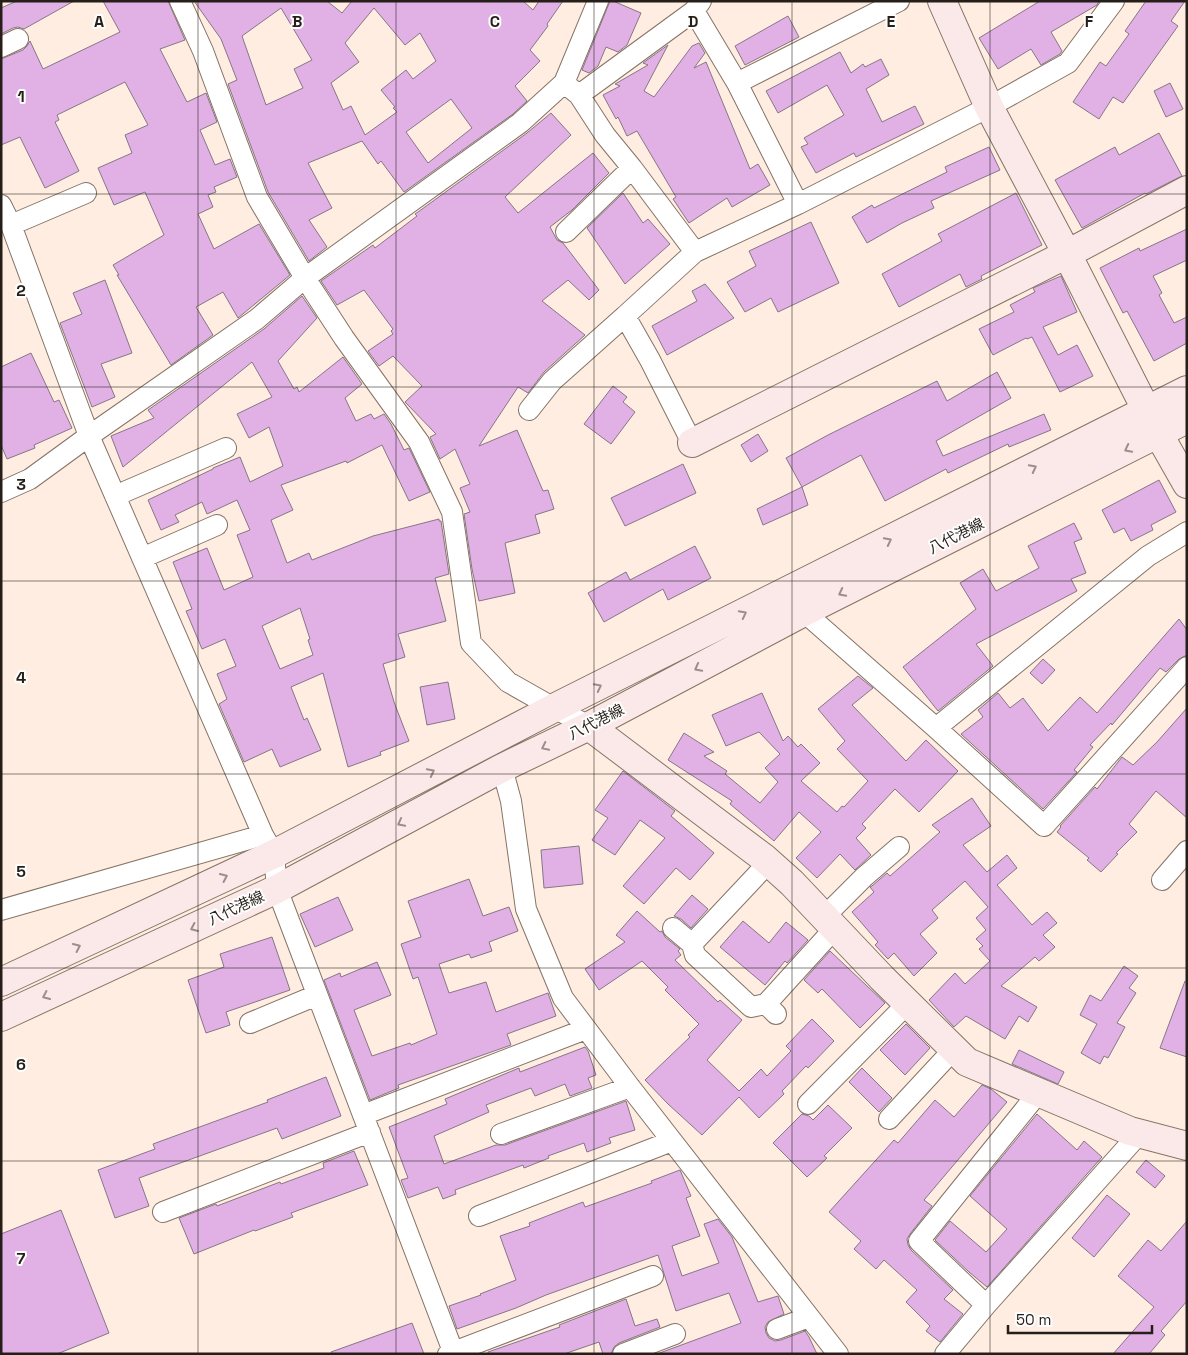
<svg xmlns="http://www.w3.org/2000/svg" width="1188" height="1355" font-family="'Space Grotesk','Noto Sans JP',sans-serif">
	<rect width="100%" height="100%" fill="#feede0"/>
	<path fill="#e1b1e6" stroke="#867687" fill-rule="evenodd" d="M17,1H74L24,29L18,27L13,28L1,34V8Z
		M103,1H168L185,40L160,49L187,102L206,93L217,122L200,130L215,165L230,159L237,177L214,187L216,192L208,195L213,207L198,214L214,249L259,224L290,275L238,318L223,292L196,307L213,335L171,365L117,275H119L113,265L164,235L145,192L114,205L98,168L132,153L125,135L148,125L125,82L57,115L59,120L55,122L79,171L45,188L20,137L1,145V59L23,50L27,46L30,41L43,69L120,32Z
		M194,1H327L342,13L352,1H523L533,10L539,1H563L547,24L548,26L530,50L540,61L515,86L527,101L513,114L404,192L381,161L378,164L362,141L308,163L332,208L309,220L327,247L309,261L268,192L228,84L237,80L221,39ZM281,8L312,60L294,69L303,88L266,105L242,36ZM374,8L405,45L420,33L436,61L413,79L406,70L381,90L395,107L393,108L397,112L365,135L351,106L343,110L331,83L359,62L345,43ZM451,99L472,128L428,163L406,132Z
		M610,1H613L641,13L627,45L618,52L606,47L598,66L589,73L582,70Z
		M1040,1H1099L1097,5L1051,32L1062,51L1060,54L1041,65L1031,49L998,69L979,38Z
		M1146,1H1185L1171,21L1178,26L1123,103L1113,97L1099,119L1073,102L1100,62L1106,66L1129,34L1125,31Z
		M788,16L799,37L745,65L735,46Z
		M699,43L705,53L694,68L706,62L750,169L758,164L770,185L732,207L727,198L689,223L673,199L676,197L637,131L627,136L618,117L616,119L603,95L620,86L615,84L648,65L643,63L668,45L644,91L654,97L692,46Z
		M840,52L851,73L863,64L865,67L881,59L889,75L866,89L882,122L915,106L924,124L856,157L854,153L816,173L801,147L808,144L804,138L844,115L827,85L778,113L766,91Z
		M1170,83L1183,109L1166,117L1154,91Z
		M551,113L571,135L505,197L518,213L593,153L609,173L572,210L550,227L557,240L563,243L599,290L589,300L568,280L542,301L585,335L544,372L528,393L518,387L479,446L517,430L543,491L548,490L554,509L535,515L540,533L505,543L515,593L479,601L472,569L464,514L470,512L460,488L470,484L455,449L440,459L430,437L436,434L405,402L422,386L393,356L379,366L368,351L393,334L391,331L393,329L364,290L337,305L321,281L373,245L375,248L417,216L415,214L418,212L527,133Z
		M1159,133L1182,176L1146,194L1145,193L1082,228L1055,180L1115,147L1119,155Z
		M989,147L1000,170L931,201L934,208L902,223L867,243L852,217L872,205L874,208L947,172L945,167Z
		M623,193L643,223L648,219L670,244L625,284L587,228Z
		M1016,193L1042,245L981,276L982,279L966,287L960,274L899,307L882,274L942,241L938,234Z
		M811,222L839,283L778,312L771,298L745,312L727,282L756,266L749,251Z
		M1187,229V260L1153,276L1162,293L1159,295L1174,323L1187,317V343L1154,361L1127,311L1123,313L1100,268L1139,248L1140,251Z
		M1061,276L1077,312L1043,327L1058,355L1077,345L1093,376L1060,392L1032,337L1027,339L1026,338L993,355L979,329L1014,312L1010,305L1035,292L1033,288Z
		M105,280L132,353L101,364L115,397L92,407L60,323L82,314L73,293Z
		M705,284L734,318L667,355L652,326L697,301L692,291Z
		M302,296L317,318L278,361L294,389L297,387L299,392L343,357L362,384L345,398L356,421L371,414L374,419L384,414L391,424L404,450L409,448L430,492L409,501L382,445L347,463L346,461L281,485L293,510L271,520L287,563L309,553L312,560L373,536L439,519V521H441L449,574L435,578L446,621L398,634L405,657L383,664L394,702L409,741L380,752L381,755L348,767L323,673L291,687L304,720L307,718L321,750L280,767L272,749L244,762L219,704L227,699L217,674L236,666L225,639L202,649L186,611L192,609L173,562L207,548L224,590L253,577L237,535L250,530L237,500L207,514L202,502L175,515L179,522L161,530L148,500L213,469V468L240,457L250,482L283,466L269,427L249,438L237,414L272,397L252,362L123,467L111,436L154,418L148,410L264,329ZM300,608L310,639L308,640L313,655L280,669L262,626Z
		M31,353L54,402L59,400L72,428L34,445L35,448L7,459L1,445V367Z
		M997,372L1011,398L936,441L943,456L1044,414L1051,430L1009,447L1008,444L948,473L946,469L885,501L861,455L802,487L786,458L828,435L937,381L947,401Z
		M613,386L627,397L623,402L635,412L611,444L584,424Z
		M758,434L768,451L751,462L741,445Z
		M683,464L696,493L625,526L611,498Z
		M1159,480L1176,512L1151,525L1153,530L1131,541L1124,528L1114,533L1102,510Z
		M802,487L808,505L763,525L757,509Z
		M1074,523L1082,539L1074,542L1086,573L1071,579L1077,591L976,644L993,666L938,711L903,667L976,609L960,583L983,569L996,591L1039,568L1028,546Z
		M695,546L711,578L668,600L663,589L604,622L588,593L626,572L630,580Z
		M1179,619L1187,630V655L1179,659L1166,672L1160,668L1112,725L1111,723L1090,745L1093,747L1074,770L1077,772L1043,809L961,734L983,717L978,710L998,693L1010,708L1023,698L1048,731L1080,697L1097,713Z
		M1043,659L1055,670L1042,684L1030,673Z
		M858,676L873,688L852,705L906,761L926,740L958,771L919,812L895,789L862,824L866,828L856,838L871,855L855,870L840,854L817,878L796,858L821,832L799,812L774,841L730,804L732,801L668,760L684,733L714,752L704,756L727,771L725,774L760,803L778,782L765,768L780,754L759,732L726,746L712,715L762,693L783,741L788,736L798,747L801,744L820,763L801,781L837,812L842,806L844,807L868,781L837,749L845,741L818,709Z
		M448,682L455,719L427,725L420,687Z
		M1187,708V818L1156,791L1129,824L1137,832L1116,853L1118,854L1101,872L1087,860L1089,858L1057,832L1061,827L1060,826L1095,787L1097,789L1122,757L1133,765L1157,742Z
		M623,771L675,811L671,816L714,853L690,880L676,868L644,904L623,886L665,838L640,820L615,855L592,840L608,818L595,810Z
		M972,798L991,826L963,845L987,872L1007,855L1017,868L997,885L1032,925L1047,912L1057,923L1043,935L1055,947L1039,961L1035,957L1001,986L1037,1007L1028,1022L1019,1016L1005,1039L966,1016L954,1027L929,1000L955,973L965,984L990,961L979,949L983,946L976,939L986,930L976,918L988,907L965,881L932,910L938,918L920,934L937,953L914,976L894,953L888,959L875,945L878,942L852,912L874,892L870,887L872,886L887,873L890,876L940,832L932,825Z
		M579,846L583,884L544,888L541,850Z
		M469,879L483,916L509,907L518,931L489,942L492,951L471,958L469,954L439,964L449,993L486,982L496,1012L548,993L556,1016L507,1034L511,1045L398,1085L399,1088L370,1100L324,980L340,973L341,977L377,962L391,995L354,1010L372,1056L410,1043L411,1045L437,1034L418,977L413,979L401,944L421,937L408,901Z
		M692,895L708,909L691,928L681,919L674,916Z
		M338,897L353,930L315,947L300,914Z
		M637,911L660,932L662,931L665,937L680,949L678,951L681,955L675,960L718,1002L720,1000L742,1020L707,1060L739,1091L761,1069L767,1076L791,1051L786,1046L812,1019L834,1041L808,1068L806,1066L782,1091L784,1094L759,1118L739,1097L702,1135L668,1104L645,1080L690,1037L688,1035L699,1024L665,990L668,987L642,961L599,990L585,969L625,942L616,935Z
		M743,921L769,943L786,922L808,940L787,963L785,961L765,985L720,947Z
		M272,937L290,990L226,1012L230,1025L206,1033L188,980L224,967L220,954Z
		M830,951L885,1003L860,1028L822,989L818,993L804,980Z
		M1124,966L1138,976L1129,988L1136,993L1117,1023L1125,1027L1108,1058L1104,1056L1100,1064L1081,1053L1097,1024L1080,1015L1090,995L1101,1001Z
		M1185,981L1187,982V1057L1160,1048Z
		M906,1024L930,1048L905,1075L880,1050Z
		M585,1047L588,1051L596,1075L588,1078L592,1088L570,1096L565,1084L535,1096L531,1088L486,1105L489,1112L434,1136L444,1164L496,1145H505L626,1101L635,1130L609,1138L611,1143L587,1152L584,1143L548,1156L549,1158L524,1168L523,1165L455,1190L456,1194L443,1199L438,1187L408,1198L401,1180L408,1178L389,1127L447,1104L445,1099L519,1068L520,1072Z
		M1019,1050L1064,1072L1058,1084L1012,1064Z
		M862,1068L892,1098L879,1112L849,1082Z
		M326,1077L341,1116L282,1139L277,1128L139,1178L149,1206L115,1218L98,1170L155,1149L153,1144L268,1102L267,1100Z
		M982,1085L991,1089L1007,1102L924,1200L932,1206L910,1234L907,1239L908,1245L911,1250L953,1290L944,1299L963,1314L940,1342L926,1331L930,1326L906,1302L917,1290L884,1260L876,1269L854,1249L861,1241L829,1212L894,1140L898,1143L935,1100L954,1117Z
		M828,1105L852,1128L824,1156L827,1158L807,1177L773,1143L802,1114L809,1116L813,1120Z
		M1037,1114L1077,1150L1084,1141L1102,1157L987,1287L969,1272L935,1240L950,1221L986,1252L1007,1229L970,1196Z
		M354,1151L368,1185L291,1213L293,1217L255,1231L254,1230L194,1254L179,1218L216,1204L217,1206L280,1182L281,1184L324,1168L323,1163Z
		M1146,1160L1165,1176L1155,1188L1136,1172Z
		M680,1170L691,1196L686,1198L700,1236L672,1246L682,1276L719,1263L704,1224L718,1219L732,1237L758,1302L778,1296L784,1314L768,1322L765,1327L766,1333L769,1338L775,1341L781,1340L805,1331L809,1337L817,1354H657L741,1323L729,1293L676,1311L658,1255L546,1295L516,1308L457,1329L449,1306L481,1295L480,1294L516,1280L500,1236L530,1226L529,1223L583,1202L585,1207L652,1183L651,1181Z
		M1107,1195L1130,1214L1094,1257L1072,1238Z
		M61,1210L109,1333L57,1354H1V1234Z
		M1187,1221V1301L1161,1331L1165,1335L1149,1354H1113L1154,1307L1118,1276L1148,1240L1161,1251Z
		M626,1299L635,1326L657,1319L660,1327L619,1343L614,1347L611,1354H603L599,1342L564,1354H488V1352L560,1327L559,1325Z
		M412,1323L424,1354H332L331,1352Z"/>
	<g fill="none" stroke-linecap="round" stroke-linejoin="round">
		<g stroke="#857465" stroke-width="22">
			<path id="street" d="M180,1L203,51L257,197L305,278L344,338L419,442L452,512L471,643L508,682L554,708L589,726
				M694,11L737,83L798,204
				M1,47L18,39
				M564,83L579,95L605,135L632,168L695,252
				M737,83L899,1
				M579,95L694,11L701,1
				M1,205L11,225L89,436L263,835L274,854L277,889L454,1354
				M11,225L86,193
				M566,232L632,168
				M529,410L552,381L625,316
				M692,443L650,360L625,316L695,252L798,204L989,107L1068,63L1114,1
				M1,492L30,479L89,436L257,319L305,278L520,123L564,83L598,1
				M115,496L226,448
				M142,558L217,525
				M804,612L936,728L1044,826L1187,667
				M936,728L1148,556L1187,532
				M502,768L511,801L526,909L563,998L630,1087L838,1354
				M769,862L692,944L695,955L751,1007L766,1004L776,1014
				M1162,880L1187,851
				M1,910L263,835
				M824,917L864,877L899,847
				M673,928L692,944
				M766,1004L835,928
				M250,1023L317,995
				M1039,1092L919,1241L986,1305L1139,1134
				M808,1104L908,1003
				M363,1115L586,1029
				M889,1119L954,1049
				M501,1134L630,1087
				M163,1212L370,1132
				M479,1216L672,1141
				M777,1329L809,1317
				M448,1354L653,1276
				M623,1354L675,1334
				M945,1354L986,1305"/>
		</g>
		<g stroke="#857465" stroke-width="30">
			<path id="secondary" d="M942,1L989,107L1067,254L1158,433L1187,484
				M692,443L1067,254L1187,190
				M589,726L764,858L792,883L882,978L967,1062L1130,1131L1187,1146
				M1,982L274,854L554,708L1187,390
				M1,1017L277,889L502,768L589,726L804,612L1187,419"/>
		</g>
		<use href="#street" stroke="#fff" stroke-width="20"/>
		<use href="#secondary" stroke="#fbe9e9" stroke-width="28"/>
	</g>
	<defs><path id="oneway-chevron" d="M-2-3.5L2.5 0L-2 3.5" fill="none" stroke-width="1.6" stroke-linecap="round" stroke-linejoin="round" transform="scale(1.25)"/></defs>
	<g stroke="#9b8e8b">
		<use href="#oneway-chevron" transform="translate(1128 449) rotate(153)"/>
		<use href="#oneway-chevron" transform="translate(1033 468) rotate(-27)"/>
		<use href="#oneway-chevron" transform="translate(888 541) rotate(-27)"/>
		<use href="#oneway-chevron" transform="translate(842 593) rotate(153)"/>
		<use href="#oneway-chevron" transform="translate(743 614) rotate(-27)"/>
		<use href="#oneway-chevron" transform="translate(698 668) rotate(152)"/>
		<use href="#oneway-chevron" transform="translate(598 687) rotate(-27)"/>
		<use href="#oneway-chevron" transform="translate(545 747) rotate(154)"/>
		<use href="#oneway-chevron" transform="translate(431 772) rotate(-27)"/>
		<use href="#oneway-chevron" transform="translate(401 823) rotate(152)"/>
		<use href="#oneway-chevron" transform="translate(224 877) rotate(-25)"/>
		<use href="#oneway-chevron" transform="translate(194 928) rotate(155)"/>
		<use href="#oneway-chevron" transform="translate(77 947) rotate(-25)"/>
		<use href="#oneway-chevron" transform="translate(46 996) rotate(155)"/>
	</g>
	<path fill="none" stroke="#261f19" stroke-width="1" stroke-opacity="0.55" d="M198,1V1354M396,1V1354M594,1V1354M792,1V1354M990,1V1354M1,194H1187M1,387H1187M1,581H1187M1,774H1187M1,968H1187M1,1161H1187"/>
	<g text-anchor="middle" stroke-width="4" stroke-linejoin="round" paint-order="stroke">
		<g font-size="15" fill="#261f19" stroke="#fefefe">
			<text transform="translate(956 536) rotate(-27)" y="5">八代港線</text>
			<text transform="translate(596 722) rotate(-27)" y="5">八代港線</text>
			<text transform="translate(236 908) rotate(-25)" y="5">八代港線</text>
		</g>
	</g>
	<g font-size="16" text-anchor="middle" font-weight="bold" fill="#261f19" stroke="#fefefe" stroke-width="4" stroke-linejoin="round" paint-order="stroke">
		<text x="99" y="27">A</text>
		<text x="297" y="27">B</text>
		<text x="495" y="27">C</text>
		<text x="693" y="27">D</text>
		<text x="891" y="27">E</text>
		<text x="1089" y="27">F</text>
		<text x="21" y="102">1</text>
		<text x="21" y="296">2</text>
		<text x="21" y="490">3</text>
		<text x="21" y="683">4</text>
		<text x="21" y="877">5</text>
		<text x="21" y="1070">6</text>
		<text x="21" y="1264">7</text>
	</g>
	<rect width="1188" height="1355" fill="none" stroke="#261f19" stroke-width="5"/>
	<path d="M1008 1325v8h144v-8" fill="none" stroke="#261f19" stroke-width="2.5"/>
	<text x="1016" y="1325" font-size="15" fill="#261f19" stroke="#fefefe" stroke-width="4" paint-order="stroke">50 m</text>
</svg>
